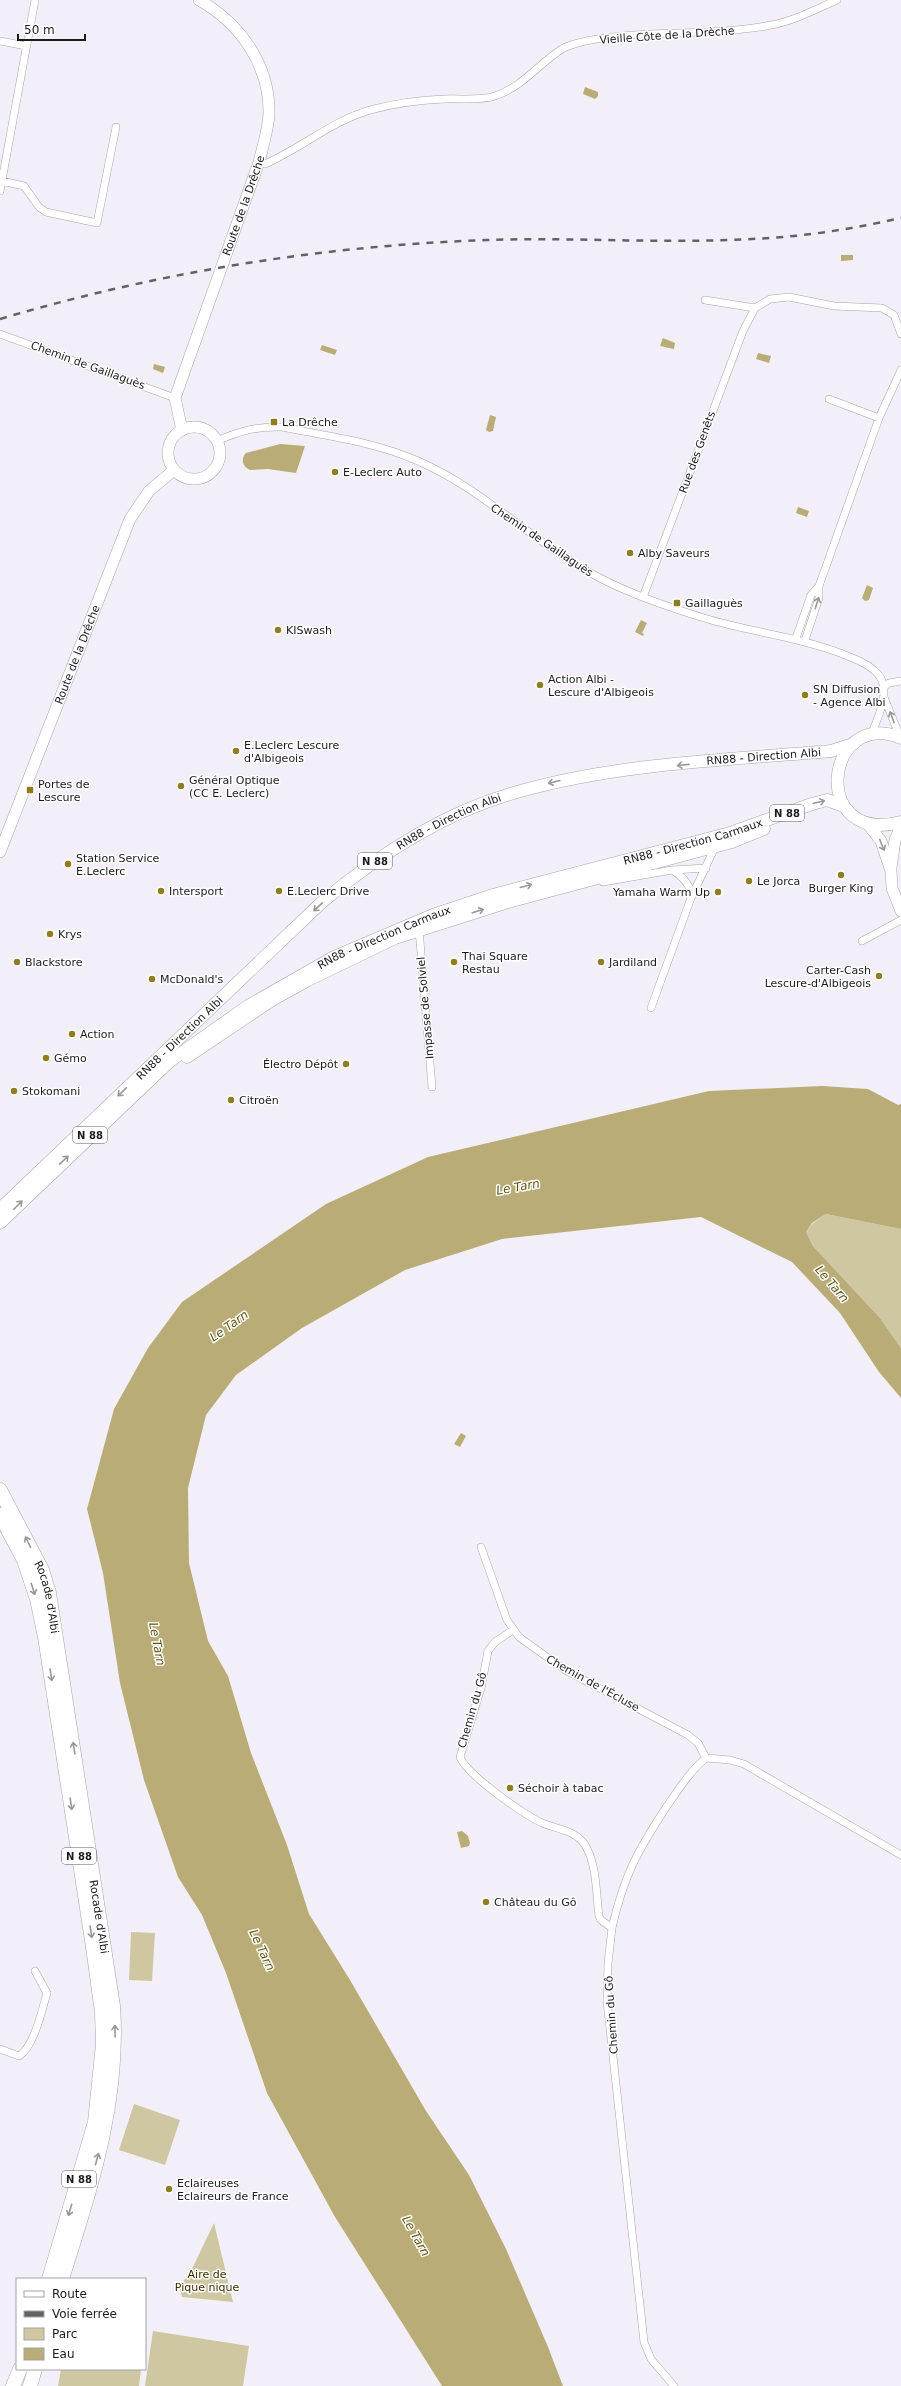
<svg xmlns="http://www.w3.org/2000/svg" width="901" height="2386" font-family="'DejaVu Sans',sans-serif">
	<rect width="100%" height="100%" fill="#f3eff8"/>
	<path fill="#cfc7a2" d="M826,1214L901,1229V1348L880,1318L813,1246L806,1232L812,1224Z
		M131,1932L155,1933L152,1981L129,1980Z
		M134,2104L180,2120L165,2165L119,2150Z
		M214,2223L233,2302L182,2297L179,2286L190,2273Z
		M153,2331L249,2346L243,2386H145Z
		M61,2369H141L139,2386H58Z"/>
	<path fill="#b9ac76" d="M585,87L598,92V96L595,99L583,94Z
		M841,255H853V260L841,261Z
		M663,338L675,343L674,349L660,346Z
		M322,345L337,350L335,355L320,350Z
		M758,353L771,356L769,363L756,359Z
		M154,364L165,367L163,373L153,369Z
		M490,415L496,417L493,431L489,432L486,430Z
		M280,444L305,446L296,473L268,469L250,470C243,467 240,459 246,453Z
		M798,507L809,511L807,517L796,513Z
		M867,585L873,588L869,600L865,601L862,598Z
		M641,620L647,623L642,633L644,634L643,636L635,632Z
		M822,1086L868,1089L898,1105L901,1104V1229L826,1214L812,1223L806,1232L813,1246L880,1318L901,1348V1398L879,1372L840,1313L792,1262L701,1217L502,1239L405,1270L302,1328L236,1375L206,1415L188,1488L189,1563L208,1641L228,1676L251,1753L287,1845L309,1914L350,1980L426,2111L469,2175L506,2249L548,2347L563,2386H442L335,2217L267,2093L226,1973L202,1915L178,1877L144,1780L120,1683L103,1573L87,1509L114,1409L148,1348L182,1302L326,1204L428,1157L709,1091Z
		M461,1433L466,1436L460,1447L454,1444Z
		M462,1831L468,1836L470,1843L469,1846L461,1848L457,1832Z"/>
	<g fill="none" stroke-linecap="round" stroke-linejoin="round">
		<g stroke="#a7a4ac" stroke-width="8">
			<path id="street" d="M0,41L26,46
				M259,162L265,164C302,148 334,119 374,109C397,103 420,100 444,99C459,98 481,101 495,96C524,86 538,64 562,49C568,45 579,43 586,41C647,29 710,37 771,25C794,21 816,9 837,0
				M2,181L24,186L39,207L46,212L97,223L116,127
				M0,191L35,0
				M705,300L755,308
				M0,334L175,398
				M829,399L879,418
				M217,441C239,431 258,426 282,427C327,436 376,442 418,461C474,485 520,529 572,562C612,588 659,604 704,618C750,632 795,636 840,653C853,658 865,662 875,671C894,687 878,717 871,735
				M819,586L879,418L901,370
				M643,597L743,331L755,308L770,299L789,297L834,306L882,308L894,315L901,334
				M796,638L811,595L819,586V598L805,640
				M884,687L889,683L901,681
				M884,697L900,737
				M672,870L706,868
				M603,882L672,870C682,876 691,885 691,897
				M419,929L432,1087
				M862,941L901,920
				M651,1008L691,898L716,845
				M481,1547L507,1620L519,1637L565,1670L688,1735L698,1743L706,1758
				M513,1630L495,1642L488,1651L481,1688L460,1757C467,1775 523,1814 542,1823C557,1829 575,1830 585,1845C597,1864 596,1894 599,1916L601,1920L612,1928L608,1963L607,2001L644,2342L651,2359L674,2386
				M612,1928C624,1875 638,1850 667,1806C679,1789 690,1771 706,1758L730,1760L744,1764L901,1855
				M0,2049L19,2056C34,2047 42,2010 47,1993L35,1971"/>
		</g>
		<g stroke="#a7a4ac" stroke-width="12">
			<g id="secondary">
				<circle cx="194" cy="453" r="26"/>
				<path id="s1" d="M182,430L175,398L259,162C263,146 268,130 269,114C270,65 240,23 199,0"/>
				<path d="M867,823L881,841L891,871L892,888L901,911"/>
				<path id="s2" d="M0,852L130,519L149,491L174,470"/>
				<path d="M891,868L895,840L901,826"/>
			</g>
		</g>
		<g stroke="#a7a4ac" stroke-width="13">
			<g id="primary">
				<path d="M901,738C824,707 809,846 901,822"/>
				<path d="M187,1057L272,1000L308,980L395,938L508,902L732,842L764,829"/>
				<path id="s3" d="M0,1209L321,903C378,855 445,812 517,792C618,763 727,760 831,751L853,744"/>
				<path id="s4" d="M0,1223L170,1061L248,1006L334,957L433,915L493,895L730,833L812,804L827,800L844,806"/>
			</g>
		</g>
		<g stroke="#a7a4ac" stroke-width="15">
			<g id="highway">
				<path id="s5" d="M0,1490L42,1570L49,1593L113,2006C120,2102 90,2189 62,2279"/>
				<path d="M0,1515L24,1560L37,1599L45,1637L93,1947L102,2012L103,2044L95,2122L49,2279"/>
				<path d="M13,2386L20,2369"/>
				<path d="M30,2386L35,2369"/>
			</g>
		</g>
		<use href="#street" stroke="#fff" stroke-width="7"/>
		<use href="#secondary" stroke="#fff" stroke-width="11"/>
		<use href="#primary" stroke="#fff" stroke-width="12"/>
		<use href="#highway" stroke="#fff" stroke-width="14"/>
		<path stroke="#636166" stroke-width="2.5" stroke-dasharray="7 7" stroke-linecap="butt" d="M0,319C159,272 321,246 486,240C575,237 663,244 752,239C802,237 852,229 901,218"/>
	</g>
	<defs><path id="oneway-shaft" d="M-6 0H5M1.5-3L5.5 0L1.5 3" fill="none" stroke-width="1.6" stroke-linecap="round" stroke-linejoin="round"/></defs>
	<g stroke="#989899">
		<use href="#oneway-shaft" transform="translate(817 603) rotate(-73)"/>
		<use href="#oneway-shaft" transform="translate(892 717) rotate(-111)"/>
		<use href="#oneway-shaft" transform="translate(683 765) rotate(174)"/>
		<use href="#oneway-shaft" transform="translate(554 782) rotate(166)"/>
		<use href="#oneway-shaft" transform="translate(819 802) rotate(-14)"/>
		<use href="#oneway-shaft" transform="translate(882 845) rotate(68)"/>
		<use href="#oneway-shaft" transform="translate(526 886) rotate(-15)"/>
		<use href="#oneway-shaft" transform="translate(318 907) rotate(137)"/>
		<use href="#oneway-shaft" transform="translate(478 911) rotate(-17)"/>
		<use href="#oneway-shaft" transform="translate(122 1092) rotate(136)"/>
		<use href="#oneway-shaft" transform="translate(64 1160) rotate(-44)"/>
		<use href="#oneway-shaft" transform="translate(18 1205) rotate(-45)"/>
		<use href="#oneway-shaft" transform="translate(28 1542) rotate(-116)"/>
		<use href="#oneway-shaft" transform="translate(33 1589) rotate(72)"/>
		<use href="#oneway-shaft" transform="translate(51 1675) rotate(81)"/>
		<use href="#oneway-shaft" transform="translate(74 1748) rotate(-99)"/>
		<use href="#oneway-shaft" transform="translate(71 1804) rotate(81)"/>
		<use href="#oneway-shaft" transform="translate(91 1932) rotate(81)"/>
		<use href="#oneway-shaft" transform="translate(115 2031) rotate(-91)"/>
		<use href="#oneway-shaft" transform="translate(97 2159) rotate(-75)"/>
		<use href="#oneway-shaft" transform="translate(70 2210) rotate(107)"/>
	</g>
	<g fill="#907c23" stroke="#fff" stroke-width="1.5">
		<rect x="270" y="418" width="8" height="8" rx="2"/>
		<circle cx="335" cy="472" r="4"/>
		<circle cx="630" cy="553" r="4"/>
		<rect x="673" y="599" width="8" height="8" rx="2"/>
		<circle cx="278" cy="630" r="4"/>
		<circle cx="540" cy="685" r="4"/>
		<circle cx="805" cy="695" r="4"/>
		<circle cx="236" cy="751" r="4"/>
		<circle cx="181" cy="786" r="4"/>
		<rect x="26" y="786" width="8" height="8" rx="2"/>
		<circle cx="68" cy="864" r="4"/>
		<circle cx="841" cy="875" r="4"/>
		<circle cx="749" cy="881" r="4"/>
		<circle cx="161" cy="891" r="4"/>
		<circle cx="279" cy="891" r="4"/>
		<circle cx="718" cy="892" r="4"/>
		<circle cx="50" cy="934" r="4"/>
		<circle cx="17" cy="962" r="4"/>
		<circle cx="454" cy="962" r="4"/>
		<circle cx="601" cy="962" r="4"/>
		<circle cx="879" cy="976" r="4"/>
		<circle cx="152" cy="979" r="4"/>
		<circle cx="72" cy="1034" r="4"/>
		<circle cx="46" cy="1058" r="4"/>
		<circle cx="346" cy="1064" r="4"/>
		<circle cx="14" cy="1091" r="4"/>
		<circle cx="231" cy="1100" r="4"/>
		<circle cx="510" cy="1788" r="4"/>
		<circle cx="486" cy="1902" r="4"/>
		<circle cx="169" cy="2189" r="4"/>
	</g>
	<g text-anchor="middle" stroke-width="3" stroke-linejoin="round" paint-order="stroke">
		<g fill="#fff" stroke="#5f5f61" stroke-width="1">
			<rect x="770" y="805" width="34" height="16" rx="3"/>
			<rect x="358" y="853" width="34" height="16" rx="3"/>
			<rect x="73" y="1127" width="34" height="16" rx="3"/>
			<rect x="62" y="1848" width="34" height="16" rx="3"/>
			<rect x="62" y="2171" width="34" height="16" rx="3"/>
		</g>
		<g font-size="10" font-weight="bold" fill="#1b1a1d">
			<text x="787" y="817">N 88</text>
			<text x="375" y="865">N 88</text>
			<text x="90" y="1139">N 88</text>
			<text x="79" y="1860">N 88</text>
			<text x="79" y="2183">N 88</text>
		</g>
		<g font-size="11" fill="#1b1a1d" stroke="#fff">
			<text transform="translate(667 35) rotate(-4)" y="4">Vieille Côte de la Drèche</text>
			<text dy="4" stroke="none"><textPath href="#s1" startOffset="237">Route de la Drêche</textPath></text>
			<text transform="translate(88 365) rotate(20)" y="4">Chemin de Gaillaguès</text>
			<text transform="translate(697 452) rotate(-70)" y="4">Rue des Genêts</text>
			<text transform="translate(542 540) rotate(34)" y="4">Chemin de Gaillaguès</text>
			<text dy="4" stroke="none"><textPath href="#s2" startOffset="212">Route de la Drêche</textPath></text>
			<text dy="4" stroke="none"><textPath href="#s3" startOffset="920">RN88 - Direction Albi</textPath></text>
			<text dy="4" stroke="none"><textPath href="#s3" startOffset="596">RN88 - Direction Albi</textPath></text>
			<text dy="4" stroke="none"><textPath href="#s4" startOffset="807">RN88 - Direction Carmaux</textPath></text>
			<text dy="4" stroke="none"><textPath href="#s4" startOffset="483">RN88 - Direction Carmaux</textPath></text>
			<text transform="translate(425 1008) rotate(-95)" y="4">Impasse de Solviel</text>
			<text dy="4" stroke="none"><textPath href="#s3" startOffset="248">RN88 - Direction Albi</textPath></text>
			<text dy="4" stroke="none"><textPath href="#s5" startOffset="118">Rocade d'Albi</textPath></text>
			<text transform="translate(593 1683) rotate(29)" y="4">Chemin de l'Écluse</text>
			<text transform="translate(472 1710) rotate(-74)" y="4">Chemin du Gô</text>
			<text dy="4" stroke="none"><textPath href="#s5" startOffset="442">Rocade d'Albi</textPath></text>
			<text transform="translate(611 2015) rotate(-94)" y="4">Chemin du Gô</text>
		</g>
		<g font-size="11" fill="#1b1a1d" stroke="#fff" text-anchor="start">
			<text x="282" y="426">La Drêche</text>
			<text x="343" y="476">E-Leclerc Auto</text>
			<text x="638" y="557">Alby Saveurs</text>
			<text x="685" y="607">Gaillaguès</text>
			<text x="286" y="634">KISwash</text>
			<text x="548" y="683">Action Albi -<tspan x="548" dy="13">Lescure d'Albigeois</tspan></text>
			<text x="813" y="693">SN Diffusion<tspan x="813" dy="13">- Agence Albi</tspan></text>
			<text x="244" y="749">E.Leclerc Lescure<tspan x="244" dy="13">d'Albigeois</tspan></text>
			<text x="189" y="784">Général Optique<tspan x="189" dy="13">(CC E. Leclerc)</tspan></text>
			<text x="38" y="788">Portes de<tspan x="38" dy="13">Lescure</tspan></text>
			<text x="76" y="862">Station Service<tspan x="76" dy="13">E.Leclerc</tspan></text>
			<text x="757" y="885">Le Jorca</text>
			<text x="841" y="892" text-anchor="middle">Burger King</text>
			<text x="169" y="895">Intersport</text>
			<text x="287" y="895">E.Leclerc Drive</text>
			<text x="710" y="896" text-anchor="end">Yamaha Warm Up</text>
			<text x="58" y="938">Krys</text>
			<text x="462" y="960">Thai Square<tspan x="462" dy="13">Restau</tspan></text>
			<text x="25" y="966">Blackstore</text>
			<text x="609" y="966">Jardiland</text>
			<text x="871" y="974" text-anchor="end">Carter-Cash<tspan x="871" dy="13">Lescure-d'Albigeois</tspan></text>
			<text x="160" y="983">McDonald's</text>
			<text x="80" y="1038">Action</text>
			<text x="54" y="1062">Gémo</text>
			<text x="338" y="1068" text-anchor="end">Électro Dépôt</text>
			<text x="22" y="1095">Stokomani</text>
			<text x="239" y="1104">Citroën</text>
			<text x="518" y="1792">Séchoir à tabac</text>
			<text x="494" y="1906">Château du Gô</text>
			<text x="177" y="2187">Eclaireuses<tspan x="177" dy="13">Eclaireurs de France</tspan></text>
		</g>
		<g font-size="11" fill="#392f01" stroke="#fff">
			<text x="207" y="2278">Aire de<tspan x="207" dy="13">Pique nique</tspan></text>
		</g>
		<g font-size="12" font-style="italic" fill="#625413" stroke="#fff">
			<text transform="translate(518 1187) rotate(-10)" y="4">Le Tarn</text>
			<text transform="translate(832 1284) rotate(49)" y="4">Le Tarn</text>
			<text transform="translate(229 1326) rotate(-36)" y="4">Le Tarn</text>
			<text transform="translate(157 1644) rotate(79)" y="4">Le Tarn</text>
			<text transform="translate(262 1950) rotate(65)" y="4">Le Tarn</text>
			<text transform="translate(416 2236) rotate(61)" y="4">Le Tarn</text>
		</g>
	</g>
	<rect x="16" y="2278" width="130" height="92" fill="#ffffff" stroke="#a4a3a5"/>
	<rect x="24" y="2291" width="20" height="6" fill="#ffffff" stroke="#a4a3a5"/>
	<text x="52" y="2298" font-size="12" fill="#1b1a1d">Route</text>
	<rect x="24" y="2311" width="20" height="6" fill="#636166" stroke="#a4a3a5"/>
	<text x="52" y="2318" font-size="12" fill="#1b1a1d">Voie ferrée</text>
	<rect x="24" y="2328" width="20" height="12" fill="#cfc7a2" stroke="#a4a3a5"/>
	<text x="52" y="2338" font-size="12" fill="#1b1a1d">Parc</text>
	<rect x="24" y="2348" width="20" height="12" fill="#b9ac76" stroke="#a4a3a5"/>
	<text x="52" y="2358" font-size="12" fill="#1b1a1d">Eau</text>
	<path d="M18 34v6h67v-6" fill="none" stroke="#1b1a1d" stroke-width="2"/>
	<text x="24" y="34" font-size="12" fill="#1b1a1d" stroke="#ffffff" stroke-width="3" paint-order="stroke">50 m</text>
</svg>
